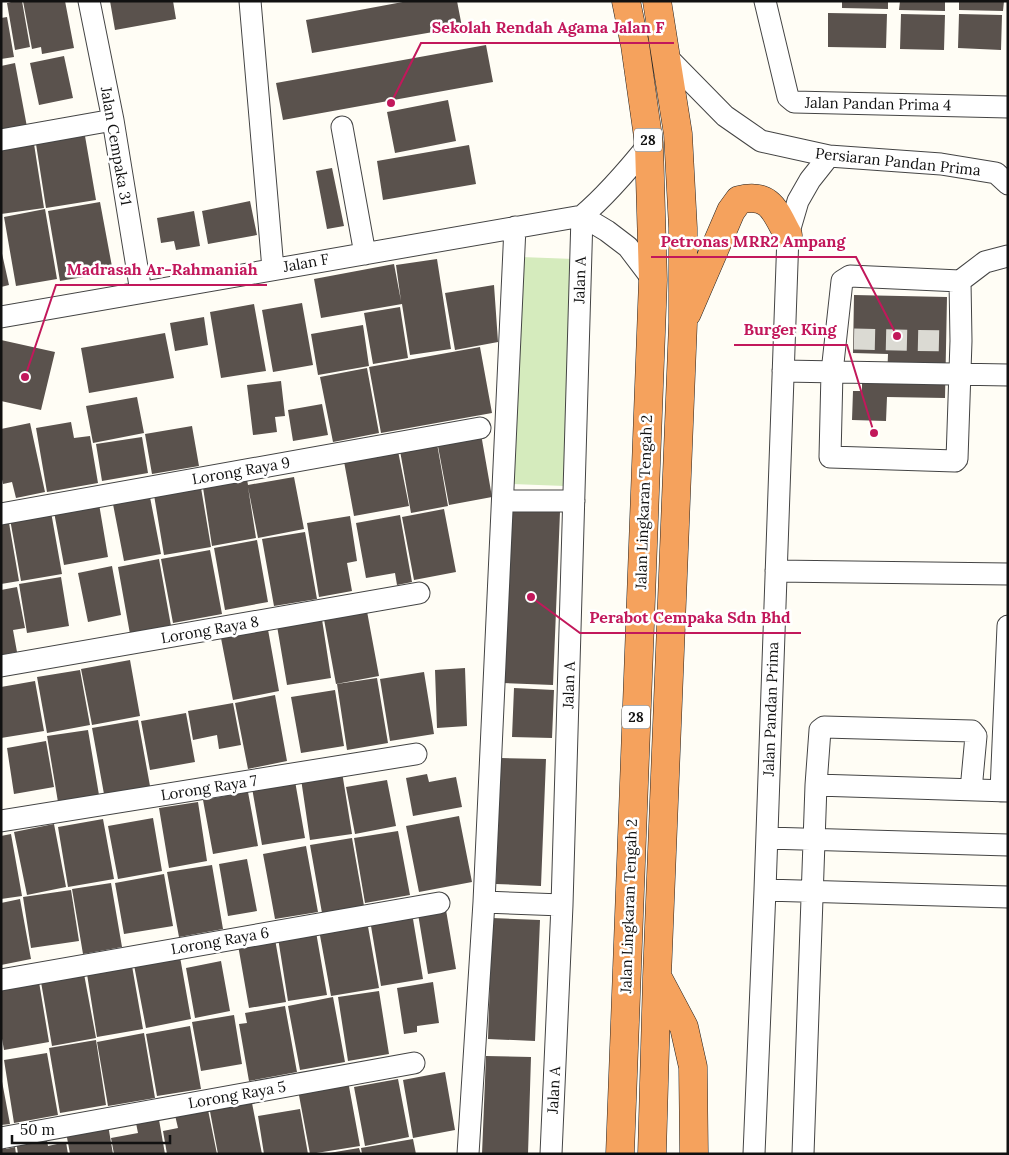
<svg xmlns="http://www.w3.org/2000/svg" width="1009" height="1155" font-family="Lora,serif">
	<rect width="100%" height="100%" fill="#fffdf5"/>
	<path fill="#d5ebbd" d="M521,257L574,259L565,486L512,484Z"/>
	<path fill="#5a524d" d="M15,1H22L30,47L15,50L7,3Z
		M23,1H65L74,48L42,54L41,47L32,49Z
		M110,1H173L176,19L115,30Z
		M408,1H457L462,27L312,53L306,20Z
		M842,1H888V9L842,8Z
		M900,1H945V11L899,10Z
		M959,1H1004L1003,11L959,10Z
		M828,13L887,14L886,48L828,47Z
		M901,14L945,15L944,50L900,49Z
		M959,14L1002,15L1001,50L958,48Z
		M7,17L14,57L1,59V18Z
		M486,45L493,82L283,120L276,83Z
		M64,56L73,98L39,105L30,63Z
		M15,63L27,127L1,132V66Z
		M448,100L456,141L395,153L387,112Z
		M85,136L96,200L46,208L36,144Z
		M34,144L44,208L1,214V149Z
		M469,145L476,184L383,200L377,161Z
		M332,168L344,226L327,229L316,171Z
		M250,201L257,235L208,244L202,211Z
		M100,202L113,272L60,281L48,211Z
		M45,209L57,279L16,286L4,217Z
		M194,211L200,246L176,250L174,241L161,243L157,218Z
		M1,249L9,285L1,287Z
		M437,259L451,349L410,355L402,304L321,318L314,279L394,264L401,301L396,265Z
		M494,285L498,342L455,350L445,293Z
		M854,295L947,297L945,398L887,397L886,421L852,420L853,391H862V379L887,380L888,354L853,353Z
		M302,303L313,365L273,372L262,310Z
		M254,304L266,371L221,378L210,312Z
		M400,307L408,358L373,364L364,313Z
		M204,317L208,345L175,351L170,323Z
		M363,325L369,366L318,375L311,334Z
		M165,333L174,378L89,393L81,348Z
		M1,340L55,352L41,410L1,401Z
		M480,347L492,413L381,433L369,367Z
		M367,368L379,433L333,442L320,377Z
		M281,381L285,416L275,417L277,432L253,435L247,385Z
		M137,397L144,433L93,443L86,406Z
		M322,404L328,435L293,441L288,410Z
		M71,422L74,438L90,436L98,483L47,492L36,428Z
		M30,423L45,492L16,498L12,482L3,484L1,475V429Z
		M192,426L199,466L152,474L145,434Z
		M481,434L492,497L449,505L437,441Z
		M142,437L148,473L102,481L96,444Z
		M436,438L448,506L411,513L399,445Z
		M397,446L409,506L354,516L343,456Z
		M246,474L248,485L294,477L304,529L258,538L248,487L256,538L212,546L202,481Z
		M200,482L211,547L164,555L153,489Z
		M149,492L161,554L124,561L112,499Z
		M99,504L108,557L64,565L54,512Z
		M444,509L456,572L414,580L402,517Z
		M509,510L560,512L553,685L503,683Z
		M51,512L62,574L21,581L10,519Z
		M400,515L412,582L397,585L395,573L366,578L356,523Z
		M350,516L357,561L347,563L352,591L319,597L307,523Z
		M9,523L19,581L1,584V525Z
		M305,532L317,599L274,606L262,539Z
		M257,540L268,602L225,610L214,548Z
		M210,550L222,614L173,623L161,559Z
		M159,559L171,626L130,634L118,567Z
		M112,566L121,615L88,622L78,573Z
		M61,577L69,626L27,633L19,584Z
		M17,587L25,628L13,630L17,652L1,655V590Z
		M366,606L379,676L336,684L323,614Z
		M321,613L331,678L287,685L276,620Z
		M267,624L279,691L233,700L220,633Z
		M130,660L140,716L92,725L81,669Z
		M465,668L467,726L437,728L435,670Z
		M80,670L90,725L47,733L37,677Z
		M424,672L434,734L390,741L380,679Z
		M377,678L388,743L347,750L337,684Z
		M35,681L44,731L1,738V687Z
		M514,688L554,690L552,738L512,737Z
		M335,690L344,746L301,753L291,697Z
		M275,695L287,761L248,769L235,703Z
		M233,703L241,745L219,749L217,735L193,740L188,711Z
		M186,713L195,762L150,770L141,721Z
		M138,720L150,786L104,794L92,728Z
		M88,730L99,795L58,802L47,736Z
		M46,741L54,787L14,794L7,748Z
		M501,758L546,759L541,886L496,884Z
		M342,772L352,834L310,840L301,779Z
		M427,774L429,782L456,777L462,807L413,816L406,778Z
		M387,780L396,826L355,834L346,787Z
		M295,781L305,838L262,845L252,788Z
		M248,792L258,846L213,854L203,800Z
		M198,802L207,861L169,868L159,808Z
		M459,816L472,882L419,892L406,826Z
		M153,818L162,871L118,879L108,826Z
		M103,819L114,879L68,887L58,827Z
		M54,824L66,887L27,895L14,832Z
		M398,831L410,895L365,903L354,838Z
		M11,834L22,896L1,899V836Z
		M352,838L364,906L322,913L310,845Z
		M306,846L318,912L275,919L263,854Z
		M247,859L257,911L228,916L219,864Z
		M212,865L223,929L179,937L167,872Z
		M164,874L173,926L124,934L115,883Z
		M111,883L122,947L83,954L72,889Z
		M71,890L79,941L31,948L23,897Z
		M20,899L31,959L1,965V903Z
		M446,910L456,969L428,974L418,914Z
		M412,913L423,979L381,986L370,920Z
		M492,918L540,920L535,1041L488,1039Z
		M367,921L379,988L331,996L319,930Z
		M316,932L327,995L288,1001L278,938Z
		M275,939L286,1002L249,1008L238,945Z
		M180,957L191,1019L146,1028L134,965Z
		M221,961L230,1011L195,1018L186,968Z
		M132,966L143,1029L97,1037L87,974Z
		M84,974L96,1038L52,1046L41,982Z
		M39,982L49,1042L4,1050L1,1033V988Z
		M433,982L439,1023L417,1026V1032L404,1034L397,988Z
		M379,991L389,1054L348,1061L338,997Z
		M333,997L345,1062L300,1070L288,1006Z
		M285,1006L297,1072L249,1081L239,1024L247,1023L245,1013Z
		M234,1015L242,1064L201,1071L192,1022Z
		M190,1026L201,1089L157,1096L146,1034Z
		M144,1033L155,1098L108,1106L97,1042Z
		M96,1040L106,1105L60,1113L49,1048Z
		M47,1053L58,1115L14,1123L4,1060Z
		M486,1056L531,1057L528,1154H482Z
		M445,1072L455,1130L413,1138L403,1080Z
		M1,1076L10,1124L1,1125Z
		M398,1079L409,1137L365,1146L354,1087Z
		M348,1081L360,1146L310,1154L298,1090Z
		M251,1098L262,1154H218L209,1106Z
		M207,1105L217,1154H167L163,1131L178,1128L174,1111Z
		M300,1109L308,1154H264L258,1116Z
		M158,1114L165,1154H114L111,1138L138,1133L135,1118Z
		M108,1125L113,1154H70L66,1132Z
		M46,1135L48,1146L66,1142L68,1154H18L16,1141Z
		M413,1139L416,1154H362L361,1148Z
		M1,1141H4L6,1149L15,1147L16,1154H1Z
		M359,1148L361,1154H329V1153Z"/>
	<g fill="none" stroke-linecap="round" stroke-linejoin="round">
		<path stroke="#dbdad3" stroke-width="21" stroke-dasharray="21 11" stroke-linecap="butt" d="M854,339L946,341"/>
		<g stroke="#444" stroke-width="23">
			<path id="minor" d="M89,1L113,120L141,292
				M250,1L273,269
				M765,1L788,97L794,102L1008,107
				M667,57L725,116L761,141L829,156L941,164L996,173L1008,184
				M342,127L365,254
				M1,140L113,120
				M582,216L607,231L628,247L653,280
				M850,276L960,281L961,341L957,459L955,461L830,457L832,372L842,281Z
				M960,281L985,262L1008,256
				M1,317L582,216C607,195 628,170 649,144
				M783,371L1008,375
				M503,501H574
				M1,514L480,428
				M776,571L1008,574
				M1,666L419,593
				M816,785L820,730L824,727L972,731L976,736L971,790
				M1001,791L1008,626
				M1,821L416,754
				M767,838L1008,845
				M765,890L1008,897
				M484,902L562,905
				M1,980L439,903
				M1,1138L414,1063
				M468,1154L484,902L515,227
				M551,1154L562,905L582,216
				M754,1154L765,890L788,235L798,201L810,180L829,156
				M803,1154L816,785L1008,791"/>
		</g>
		<g stroke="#222" stroke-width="29">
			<path id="highway" d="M687,313L731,211L739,200C770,192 775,211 788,235
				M658,978L684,1027L693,1067L694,1154
				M620,1154L653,280L649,144L635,45L626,1
				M652,1154L657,977L683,323V228L678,134L657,1"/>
		</g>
		<use href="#minor" stroke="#fff" stroke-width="21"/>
		<use href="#highway" stroke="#f5a25d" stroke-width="28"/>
	</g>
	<g text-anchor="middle" stroke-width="5" stroke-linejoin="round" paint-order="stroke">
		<g fill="#fff" stroke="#585858" stroke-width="1">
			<rect x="634" y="128.5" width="28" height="23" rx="4"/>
			<rect x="622" y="705.5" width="28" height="23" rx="4"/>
		</g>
		<g font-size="14" font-weight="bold" fill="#111">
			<text x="648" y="145">28</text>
			<text x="636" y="722">28</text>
		</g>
		<g font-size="15" fill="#111" stroke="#fff">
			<text transform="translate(878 104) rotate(1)" y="5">Jalan Pandan Prima 4</text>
			<text transform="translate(116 146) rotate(80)" y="5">Jalan Cempaka 31</text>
			<text transform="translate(898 162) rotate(6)" y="5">Persiaran Pandan Prima</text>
			<text transform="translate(306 263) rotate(-10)" y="5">Jalan F</text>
			<text transform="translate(580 280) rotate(-88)" y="5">Jalan A</text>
			<text transform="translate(241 471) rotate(-10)" y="5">Lorong Raya 9</text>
			<text transform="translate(644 502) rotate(-88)" y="5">Jalan Lingkaran Tengah 2</text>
			<text transform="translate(210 630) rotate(-10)" y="5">Lorong Raya 8</text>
			<text transform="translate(569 685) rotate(-88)" y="5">Jalan A</text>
			<text transform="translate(771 709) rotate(-88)" y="5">Jalan Pandan Prima</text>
			<text transform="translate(209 788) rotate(-9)" y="5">Lorong Raya 7</text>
			<text transform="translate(629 906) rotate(-88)" y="5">Jalan Lingkaran Tengah 2</text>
			<text transform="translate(220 941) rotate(-10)" y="5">Lorong Raya 6</text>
			<text transform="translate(554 1090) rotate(-87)" y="5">Jalan A</text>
			<text transform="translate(237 1095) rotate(-10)" y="5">Lorong Raya 5</text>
		</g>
	</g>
	<path fill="none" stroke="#c2185b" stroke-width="2" d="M391 103L421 43H674M897 336L856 257H651M25 377L56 285H267M874 433L847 345H734M531 597L580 633H801"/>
	<g fill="#c2185b" stroke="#fff" stroke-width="2">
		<circle cx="391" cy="103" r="5"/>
		<circle cx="897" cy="336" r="5"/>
		<circle cx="25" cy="377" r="5"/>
		<circle cx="874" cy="433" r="5"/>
		<circle cx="531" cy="597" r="5"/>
	</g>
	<g font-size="16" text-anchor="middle" font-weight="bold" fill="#c2185b" stroke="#fff" stroke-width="5" stroke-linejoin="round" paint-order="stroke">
		<text x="548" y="33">Sekolah Rendah Agama Jalan F</text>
		<text x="753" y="247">Petronas MRR2 Ampang</text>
		<text x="162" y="275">Madrasah Ar-Rahmaniah</text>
		<text x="790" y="335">Burger King</text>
		<text x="690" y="623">Perabot Cempaka Sdn Bhd</text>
	</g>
	<rect width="1009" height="1155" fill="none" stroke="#111111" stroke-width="5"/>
	<path d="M12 1135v8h158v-8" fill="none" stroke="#111111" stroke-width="2.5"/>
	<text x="20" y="1135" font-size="15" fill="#111111" stroke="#ffffff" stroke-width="4" paint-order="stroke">50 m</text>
</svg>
